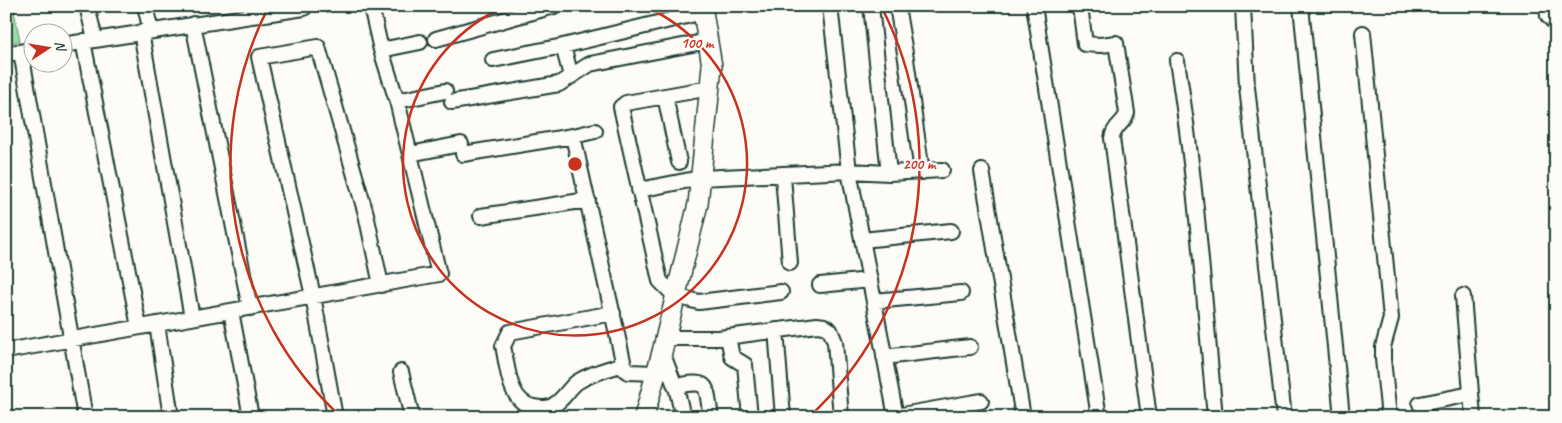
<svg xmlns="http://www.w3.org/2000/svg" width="1562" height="423" font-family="Caveat,sans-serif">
	<rect width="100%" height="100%" fill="#fdfcf7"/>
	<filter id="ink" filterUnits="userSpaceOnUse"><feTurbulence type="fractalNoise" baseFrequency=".02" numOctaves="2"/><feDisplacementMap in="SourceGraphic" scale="10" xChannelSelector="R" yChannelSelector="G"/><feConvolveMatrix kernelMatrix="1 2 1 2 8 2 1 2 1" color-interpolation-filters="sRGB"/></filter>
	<g filter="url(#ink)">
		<path fill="#9bdca6" stroke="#5d8c6d" d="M6,6H13L20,41L6,44Z"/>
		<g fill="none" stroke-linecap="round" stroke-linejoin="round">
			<g stroke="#1f3d34" stroke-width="18">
				<path id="minor" d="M87,6L95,39
					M145,6L151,31
					M371,6L381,50
					M830,6L849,171L896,417
					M871,6L889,173
					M897,6L906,59L922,172
					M1034,6L1099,417
					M1080,6L1085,44L1101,45L1116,43L1127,113C1124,124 1114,125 1112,138L1149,417
					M1243,6L1247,87L1284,417
					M1301,6L1342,417
					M1547,6L1548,16L1556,24
					M193,24L250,308
					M141,32L192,318
					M1363,33L1391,318L1383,347V359L1389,417
					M436,39L554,6
					M83,41L139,327
					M62,45L304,8V6
					M563,46L571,76
					M21,52L85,417
					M6,54L32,50
					M493,60L563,46L703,12
					M1177,61C1196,179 1204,298 1215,417
					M710,88L626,103L621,107L660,281L675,296L699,302L781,292
					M665,96L679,162
					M397,101L445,91
					M452,102L559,84L590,64L708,41
					M573,136L595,131
					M410,154L461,144
					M463,154L573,136L625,370L628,372L656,373
					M982,171L1023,417
					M783,176L790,263
					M639,190L700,178L849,171L889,173L942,170
					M481,216L588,200
					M862,240L951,231
					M820,285L870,280
					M1463,296L1473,417
					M874,301L961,293
					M231,311L251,417
					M613,313L510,332L503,346C508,367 508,401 533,407C539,408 547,409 552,406C563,401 568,389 577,382C591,373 608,369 624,364
					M157,324L171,417
					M776,330L783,417
					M728,337L732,357L745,365L750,417
					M665,338H719L817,325L824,326L830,330L835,342L841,417
					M6,351L439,274L397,101L381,50L420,42
					M662,352L677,391L683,417
					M884,357L970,347
					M401,372L412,417
					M675,386C711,380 705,383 711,417
					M1420,404L1471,394
					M896,416L981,401
					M335,417L313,296L259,57L318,47L366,214L381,285"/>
			</g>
			<g stroke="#1f3d34" stroke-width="22">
				<path id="secondary" d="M644,417L662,352L698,204L712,66L702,6"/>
			</g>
			<use href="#minor" stroke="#fdfcf7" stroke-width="14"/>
			<use href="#secondary" stroke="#fdfcf7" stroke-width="19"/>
		</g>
	</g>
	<g fill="none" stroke="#c8321e" stroke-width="2.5">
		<path d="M644 6A172 172 0 1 1 506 6"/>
		<path d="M340 416A344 344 0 0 1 268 8M882 8A344 344 0 0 1 810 416"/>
	</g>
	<circle cx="575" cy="164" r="8" fill="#c8321e" stroke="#fdfcf7" stroke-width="2.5"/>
	<g font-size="15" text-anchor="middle" font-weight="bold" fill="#c8321e" stroke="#fdfcf7" stroke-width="4.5" stroke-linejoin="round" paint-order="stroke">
		<text x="697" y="48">100 m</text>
		<text x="919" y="169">200 m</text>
	</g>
	<rect width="1562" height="423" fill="none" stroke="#fdfcf7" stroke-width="25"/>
	<rect x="12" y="12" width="1537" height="398" fill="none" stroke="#1f3d34" stroke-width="2" filter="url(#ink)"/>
	<g transform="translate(48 48) rotate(78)"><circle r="24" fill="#fdfcf7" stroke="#a4b0a9"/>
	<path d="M0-4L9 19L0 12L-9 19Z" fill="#c8321e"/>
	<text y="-8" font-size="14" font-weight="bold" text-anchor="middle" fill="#1f3d34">N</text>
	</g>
</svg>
